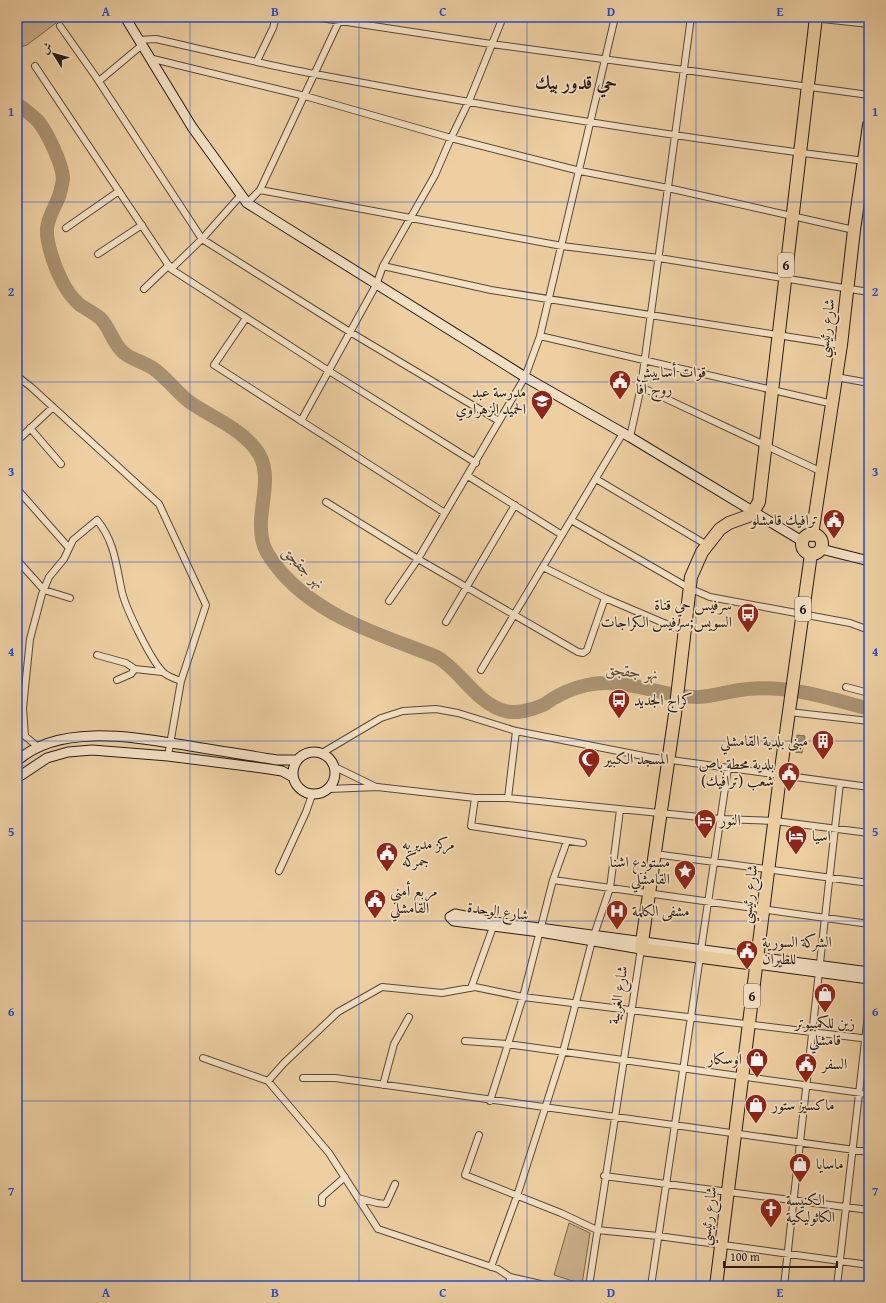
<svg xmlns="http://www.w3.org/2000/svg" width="886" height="1303" font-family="'Gentium Book Plus',Amiri,serif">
	<rect width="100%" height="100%" fill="#edcfa2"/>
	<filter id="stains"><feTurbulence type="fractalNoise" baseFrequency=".005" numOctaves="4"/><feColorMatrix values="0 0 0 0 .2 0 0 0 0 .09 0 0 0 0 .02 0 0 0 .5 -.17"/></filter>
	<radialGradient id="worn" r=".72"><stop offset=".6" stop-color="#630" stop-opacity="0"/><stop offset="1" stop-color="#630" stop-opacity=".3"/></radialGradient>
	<path fill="#cbb08a" stroke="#79664e" d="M17,17H64L27,45L17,48Z
		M569,1223L590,1233L582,1284L554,1275Z"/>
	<path fill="#aa9271" stroke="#76624b" d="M797,735L805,736L802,753L795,752Z"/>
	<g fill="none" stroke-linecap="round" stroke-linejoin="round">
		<path stroke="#aa9271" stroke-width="14" d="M17,104C24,109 32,115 38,121C47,132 62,163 63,178C63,182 61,188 60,193C57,205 48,215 47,229C46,241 54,265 60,277C64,286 72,298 80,305C86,309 94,313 100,318C110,327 112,343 124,353C132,360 145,362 154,369C168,379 177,393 191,403C212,417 237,427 254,447C273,468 262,497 261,521C260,546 267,555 282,573C323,619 382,635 437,657C460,670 477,704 505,711C516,714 532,710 543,705C548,703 551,699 556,697C569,689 589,683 605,683C635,682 667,697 697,697C714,697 731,690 748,689C788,685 830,698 869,709"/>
		<g stroke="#584837" stroke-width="8">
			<path id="street" d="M314,17L491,44L869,95
				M804,17L869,24
				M60,26L96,77L202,239L350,332L499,421
				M139,40L156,39C209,51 262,64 315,74C497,109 681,138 865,161
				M149,58L305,96L451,138L580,171L668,188L854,230
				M257,61L273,28L276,17
				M35,66L171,269L329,371L476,463
				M99,81L142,45
				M260,190L562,246L659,258L869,292
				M247,203L260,190L341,17
				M66,228L119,191
				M98,254L142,225
				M383,266L491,290L841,345
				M171,269L202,239L241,195
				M144,289L169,265
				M246,318L214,365L445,513
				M540,336L833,404
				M17,376L31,387L159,504L206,605L181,681L168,756
				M836,377L869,383
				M641,387L822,472
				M301,421L376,285L383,266L435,175L451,138L469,101L503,17
				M30,428L61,464
				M630,437L641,387L691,17
				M17,441L53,407
				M468,476L562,535
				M596,479L707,545
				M17,489L69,548
				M326,502L418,559L578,652L583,653L587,650L605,598
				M571,520L689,588L710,597L850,623L869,630
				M17,560L44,590L70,598
				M543,567L605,598L685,632
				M389,601L418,559L525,377L540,336L615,17
				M446,622L515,505
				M97,655L126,663L135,669L162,672
				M481,670L623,433
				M117,680L131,674L135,669
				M846,687L869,693
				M789,712L869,721
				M38,747L25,736L23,708L30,639L42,594L49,577L64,559L73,540L97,520C115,542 116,565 122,592C126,609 150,658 162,671C166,676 175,679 181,681
				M322,753L381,718L403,711L436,709L458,713L516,731L649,757L869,787
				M335,767L376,787
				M329,789L377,787L475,798H508L720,819L775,821L869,833
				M475,798L471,826L583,843
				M508,798L516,731
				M655,854L869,883
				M279,871L306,812L312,795
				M553,880L869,924
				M471,988L493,927
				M465,1041L507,1044L869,1094
				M203,1058L268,1081L284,1063L338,1012L382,987L442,993L475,987L523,997L869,1039
				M303,1078H335L357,1081L869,1152
				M268,1081L329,1153L378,1229L498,1269L510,1277L549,1286
				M383,1085L394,1044L409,1017
				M490,1101L523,997L553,880L567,841
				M479,1135L465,1175L561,1213L597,1230L658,1236L869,1265
				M604,1176L869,1210
				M358,1198L377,1203L386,1204L395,1184
				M322,1203V1197L345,1177
				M491,1267L517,1196L563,1052L592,941L610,888L620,810
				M509,1286L510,1277
				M589,1286L641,949
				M651,1286L728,768
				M784,1286L840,783
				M837,1286L869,1006"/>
		</g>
		<g stroke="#271b13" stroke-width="11">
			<path id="secondary" d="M125,17L192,127L247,203L525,377L630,437L802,541
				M821,549L869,561
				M293 773a21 21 0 1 1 42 0a21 21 0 1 1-42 0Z
				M17,761C60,722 138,738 190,746C219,751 248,755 277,760H297
				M17,778L47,758L68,752L92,750L168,756L269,769L282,771L293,777
				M641,949L540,932L454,921L450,917L455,914L494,922L869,972
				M756,964L869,979"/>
		</g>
		<g stroke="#271b13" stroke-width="14">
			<path id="highway" d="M802 544a10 10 0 1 1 20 0a10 10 0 1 1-20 0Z
				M812,535L841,345L854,230L869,125
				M756,964L641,949L675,714L691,577L702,552L720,529L729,523L751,515L759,502L816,17
				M716,1286L780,776L811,554"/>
		</g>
		<use href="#street" stroke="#f3e0c3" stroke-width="6"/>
		<use href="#secondary" stroke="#f3e0c3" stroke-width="9"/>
		<use href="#highway" stroke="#edcfa2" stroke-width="12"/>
	</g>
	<path fill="none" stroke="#1d4ed8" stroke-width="1" stroke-opacity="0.55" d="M190,17V1286M359,17V1286M527,17V1286M696,17V1286M17,202H869M17,382H869M17,562H869M17,741H869M17,921H869M17,1101H869"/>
	<defs>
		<g id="civic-pin" transform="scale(1.15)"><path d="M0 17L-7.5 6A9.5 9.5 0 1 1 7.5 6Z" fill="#8f2418" stroke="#f3e0c3"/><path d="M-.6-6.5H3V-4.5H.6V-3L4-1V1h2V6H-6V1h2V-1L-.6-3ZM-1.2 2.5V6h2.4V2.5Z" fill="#fff"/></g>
		<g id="school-pin" transform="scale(1.15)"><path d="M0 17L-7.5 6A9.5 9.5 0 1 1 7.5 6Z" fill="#8f2418" stroke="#f3e0c3"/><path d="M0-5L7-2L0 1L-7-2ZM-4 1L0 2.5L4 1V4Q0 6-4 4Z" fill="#fff"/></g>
		<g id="bus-pin" transform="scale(1.15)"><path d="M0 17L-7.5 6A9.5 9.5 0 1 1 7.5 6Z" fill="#8f2418" stroke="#f3e0c3"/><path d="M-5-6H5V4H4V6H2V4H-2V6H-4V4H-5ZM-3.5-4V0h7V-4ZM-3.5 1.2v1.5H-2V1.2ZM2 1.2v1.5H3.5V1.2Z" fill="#fff"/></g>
		<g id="building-pin" transform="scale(1.15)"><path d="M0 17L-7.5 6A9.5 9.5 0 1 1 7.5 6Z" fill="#8f2418" stroke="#f3e0c3"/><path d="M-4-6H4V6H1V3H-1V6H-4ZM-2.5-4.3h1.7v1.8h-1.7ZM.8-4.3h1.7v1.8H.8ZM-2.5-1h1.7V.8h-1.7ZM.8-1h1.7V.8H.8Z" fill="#fff"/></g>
		<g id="mosque-pin" transform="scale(1.15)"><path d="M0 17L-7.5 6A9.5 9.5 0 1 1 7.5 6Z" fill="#8f2418" stroke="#f3e0c3"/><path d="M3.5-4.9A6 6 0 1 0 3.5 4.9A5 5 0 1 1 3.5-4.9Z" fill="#fff"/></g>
		<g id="hotel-pin" transform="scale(1.15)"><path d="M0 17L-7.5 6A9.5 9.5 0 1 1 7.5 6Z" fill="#8f2418" stroke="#f3e0c3"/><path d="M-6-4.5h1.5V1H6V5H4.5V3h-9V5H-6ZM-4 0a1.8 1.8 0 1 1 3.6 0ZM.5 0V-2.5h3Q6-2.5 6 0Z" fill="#fff"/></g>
		<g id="sight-pin" transform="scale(1.15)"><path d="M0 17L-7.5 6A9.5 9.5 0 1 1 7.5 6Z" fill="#8f2418" stroke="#f3e0c3"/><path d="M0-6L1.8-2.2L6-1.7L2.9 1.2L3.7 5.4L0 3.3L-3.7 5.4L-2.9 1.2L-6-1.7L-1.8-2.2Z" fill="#fff"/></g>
		<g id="hospital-pin" transform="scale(1.15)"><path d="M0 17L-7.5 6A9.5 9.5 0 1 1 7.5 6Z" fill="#8f2418" stroke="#f3e0c3"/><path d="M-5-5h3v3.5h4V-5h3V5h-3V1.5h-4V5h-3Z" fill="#fff"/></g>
		<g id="shop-pin" transform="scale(1.15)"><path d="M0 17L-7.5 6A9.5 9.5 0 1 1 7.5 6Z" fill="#8f2418" stroke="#f3e0c3"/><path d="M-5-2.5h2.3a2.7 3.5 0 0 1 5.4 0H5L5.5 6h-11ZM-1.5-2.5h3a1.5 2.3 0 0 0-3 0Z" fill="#fff"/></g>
		<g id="church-pin" transform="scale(1.15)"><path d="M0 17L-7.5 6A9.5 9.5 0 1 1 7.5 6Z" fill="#8f2418" stroke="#f3e0c3"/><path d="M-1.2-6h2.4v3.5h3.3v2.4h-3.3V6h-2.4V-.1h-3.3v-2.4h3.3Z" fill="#fff"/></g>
	</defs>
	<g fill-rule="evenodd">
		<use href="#civic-pin" x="620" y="381"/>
		<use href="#school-pin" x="542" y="401"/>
		<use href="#civic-pin" x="834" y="520"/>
		<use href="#bus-pin" x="748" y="614"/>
		<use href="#bus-pin" x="619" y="700"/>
		<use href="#building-pin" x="823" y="741"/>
		<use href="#mosque-pin" x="589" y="759"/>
		<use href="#civic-pin" x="789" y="773"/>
		<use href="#hotel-pin" x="705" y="820"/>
		<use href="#hotel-pin" x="796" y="836"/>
		<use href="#civic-pin" x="387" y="853"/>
		<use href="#sight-pin" x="685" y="871"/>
		<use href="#civic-pin" x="375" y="900"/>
		<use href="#hospital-pin" x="617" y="911"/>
		<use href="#civic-pin" x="747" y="951"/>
		<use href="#shop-pin" x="825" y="994"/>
		<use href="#shop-pin" x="757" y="1059"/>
		<use href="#civic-pin" x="806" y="1064"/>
		<use href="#shop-pin" x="756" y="1105"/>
		<use href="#shop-pin" x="800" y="1164"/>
		<use href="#church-pin" x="771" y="1209"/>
	</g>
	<g text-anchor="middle" stroke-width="3.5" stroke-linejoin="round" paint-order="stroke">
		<g fill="#f3e0c3" stroke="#645648" stroke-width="1">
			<rect x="778" y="253" width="16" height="24" rx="3"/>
			<rect x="795" y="597" width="16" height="24" rx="3"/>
			<rect x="744" y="984" width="16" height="24" rx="3"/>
		</g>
		<g font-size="14" font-weight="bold" fill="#271b13">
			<text x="786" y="270">6</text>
			<text x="803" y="614">6</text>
			<text x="752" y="1001">6</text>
		</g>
		<g font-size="15" fill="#271b13" stroke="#f3e0c3">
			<text transform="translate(826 328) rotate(-83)" y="5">شارع رئيسي</text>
			<text transform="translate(749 894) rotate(-83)" y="5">شارع رئيسي</text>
			<text transform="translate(498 911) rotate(8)" y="5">شارع الوحدة</text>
			<text transform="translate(618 995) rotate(-81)" y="5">شارع الغربية</text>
			<text transform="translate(708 1216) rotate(-83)" y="5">شارع رئيسي</text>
		</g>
		<g font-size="15" fill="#271b13" stroke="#f3e0c3" text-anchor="start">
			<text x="636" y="377">قوات أساييش<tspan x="636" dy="17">روج آفا</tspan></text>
			<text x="526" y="397" text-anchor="end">مدرسة عبد<tspan x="526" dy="17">الحميد الزهراوي</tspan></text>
			<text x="818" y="525" text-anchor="end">ترافيك قامشلو</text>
			<text x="732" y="610" text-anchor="end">سرفيس حي قناة<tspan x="732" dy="17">السويس;سرفيس الكراجات</tspan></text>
			<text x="634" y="705">كراج الجديد</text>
			<text x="808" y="746" text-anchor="end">مبنى بلدية القامشلي</text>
			<text x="604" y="764">المسجد الكبير</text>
			<text x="774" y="769" text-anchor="end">بلدية محطة باص<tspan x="774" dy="17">شعب (ترافيك)</tspan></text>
			<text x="720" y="825">النور</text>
			<text x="812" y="841">اسيا</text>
			<text x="402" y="849">مركز مديريه<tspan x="402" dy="17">جمركه</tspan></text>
			<text x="670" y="867" text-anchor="end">مستودع اشنا<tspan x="670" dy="17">القامشلي</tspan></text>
			<text x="390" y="896">مربع أمني<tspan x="390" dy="17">القامشلي</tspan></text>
			<text x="632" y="916">مشفى الكلمة</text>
			<text x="762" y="947">الشركة السورية<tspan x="762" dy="17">للطيران</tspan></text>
			<text x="825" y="1028" text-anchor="middle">زين للكمبيوتر<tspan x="825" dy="17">قامشلي</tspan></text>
			<text x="742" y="1064" text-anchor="end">اوسكار</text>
			<text x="822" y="1069">السفر</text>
			<text x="772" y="1110">ماكسيز ستور</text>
			<text x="816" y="1169">ماسايا</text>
			<text x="786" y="1205">الكنيسة<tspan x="786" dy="17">الكاثوليكية</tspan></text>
		</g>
		<g font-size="16" font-style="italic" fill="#554534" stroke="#f3e0c3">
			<text transform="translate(304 567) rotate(44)" y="6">نهر جقجق</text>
			<text transform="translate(632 671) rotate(6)" y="6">نهر جقجق</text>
		</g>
		<g font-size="19" font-weight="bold" fill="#271b13" stroke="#f3e0c3">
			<text x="576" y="89">حي قدور بيك</text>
		</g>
	</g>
	<rect width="886" height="1303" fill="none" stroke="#edcfa2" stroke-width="44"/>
	<g transform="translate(54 54) rotate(307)" stroke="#f3e0c3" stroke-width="3" paint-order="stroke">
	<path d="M0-3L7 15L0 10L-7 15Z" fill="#271b13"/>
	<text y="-6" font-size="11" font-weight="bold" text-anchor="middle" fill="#271b13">ش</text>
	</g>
	<path d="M724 1261v6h113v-6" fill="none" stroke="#271b13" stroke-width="2"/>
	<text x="730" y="1261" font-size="12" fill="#271b13" stroke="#f3e0c3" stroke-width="3" paint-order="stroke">100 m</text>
	<rect x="22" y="22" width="842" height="1259" fill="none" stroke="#1d4ed8" stroke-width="1.5"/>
	<g font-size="13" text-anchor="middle" font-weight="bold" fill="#1d4ed8">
		<text x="106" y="16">A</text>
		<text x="275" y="16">B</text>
		<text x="443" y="16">C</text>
		<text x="611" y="16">D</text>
		<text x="780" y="16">E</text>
		<text x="11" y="116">1</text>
		<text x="875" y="116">1</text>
		<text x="11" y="296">2</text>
		<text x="875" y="296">2</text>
		<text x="11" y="476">3</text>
		<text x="875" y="476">3</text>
		<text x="11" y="656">4</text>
		<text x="875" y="656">4</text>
		<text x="11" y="836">5</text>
		<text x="875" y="836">5</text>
		<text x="11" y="1016">6</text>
		<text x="875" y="1016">6</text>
		<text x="11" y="1196">7</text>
		<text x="875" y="1196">7</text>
		<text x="106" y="1297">A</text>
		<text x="275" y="1297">B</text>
		<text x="443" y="1297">C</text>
		<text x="611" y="1297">D</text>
		<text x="780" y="1297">E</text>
	</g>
	<rect width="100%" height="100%" filter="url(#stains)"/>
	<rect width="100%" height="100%" fill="url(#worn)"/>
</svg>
